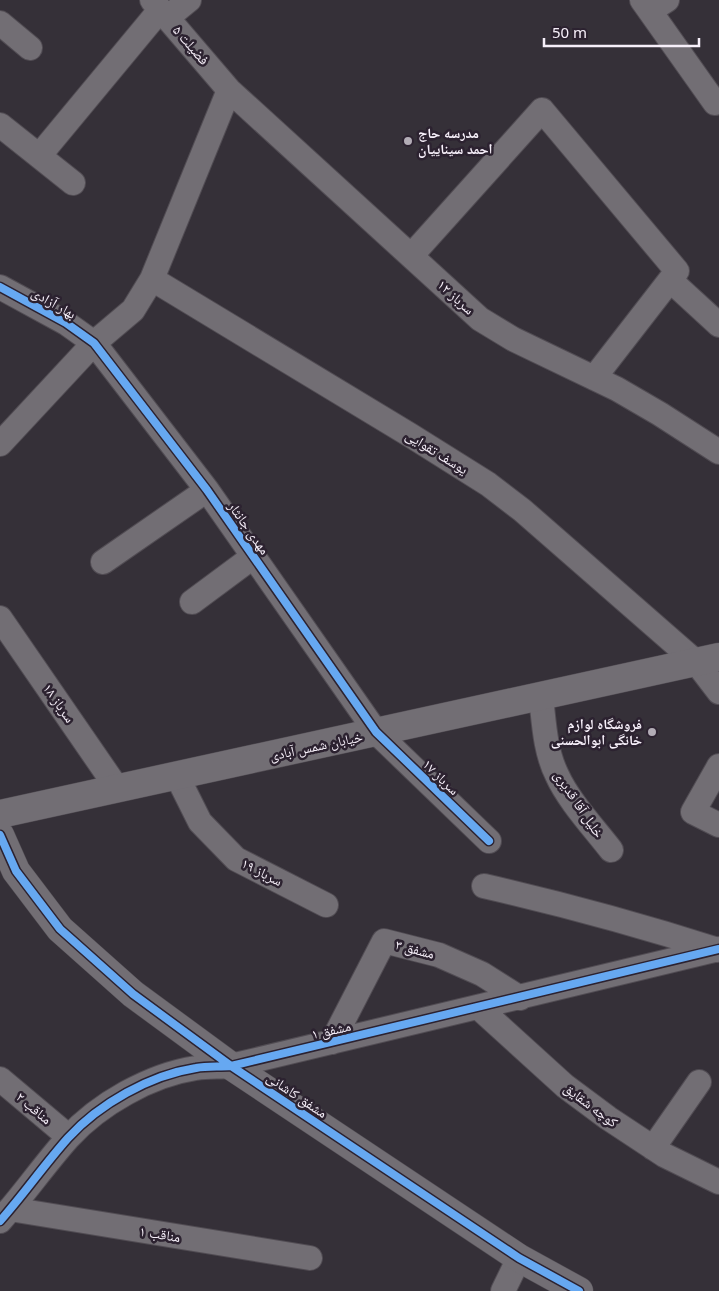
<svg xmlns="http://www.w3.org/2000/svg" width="719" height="1291" font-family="'Noto Sans','Noto Naskh Arabic',sans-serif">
	<rect width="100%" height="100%" fill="#353038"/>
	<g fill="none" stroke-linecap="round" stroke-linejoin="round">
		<g stroke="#514c53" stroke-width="26">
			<path id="street" d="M152,0L229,90L480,319L513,339L617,389L660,414L719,452
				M642,0L715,103
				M650,11L667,0
				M167,18L189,0
				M0,23L30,48
				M0,125L73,183
				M39,156L160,10
				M411,256L542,110L677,271L594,378
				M152,279L410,435L488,484L522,510L696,662L719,692
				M670,280L719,325
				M0,287L66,323L94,343L207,490L376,732L489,841
				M0,444L94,343L133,310L152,279L229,90
				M103,562L207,490
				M192,602L254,556
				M0,618L117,788
				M541,697C544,723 545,751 557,775C568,800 594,828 611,850
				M719,766L693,812L719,825
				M177,776L200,822L236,859L326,905
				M484,886C563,904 640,925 718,950
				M478,1007L565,1086L608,1118L664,1155L719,1182
				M332,1042L384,941L439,955L482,974L520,998
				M0,1079L69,1137
				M653,1148L699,1082
				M10,1209L310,1258
				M0,1221C24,1194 44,1165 68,1138C99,1104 150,1075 196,1068C207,1066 219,1067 231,1066L719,949
				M503,1291L519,1258"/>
		</g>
		<g stroke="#514c53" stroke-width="29">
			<path id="secondary" d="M0,814L719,657
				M0,835L16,871L60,929L133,994L231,1066L519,1258L579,1291"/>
		</g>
		<use href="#street" stroke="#726e74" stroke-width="24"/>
		<use href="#secondary" stroke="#726e74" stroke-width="28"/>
		<g stroke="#2c2230" stroke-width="11">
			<path id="cycleway" d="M0,287L66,323L94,343L207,490L376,732L489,841
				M0,835L16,871L60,929L133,994L231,1066L519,1258L579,1291
				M0,1221C24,1194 44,1165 68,1138C99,1104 150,1075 196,1068C207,1066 219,1067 231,1066L719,949"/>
		</g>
		<use href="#cycleway" stroke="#66a8f1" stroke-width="8"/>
	</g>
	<g fill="#b3adb6" stroke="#2c2230" stroke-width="2">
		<circle cx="408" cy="141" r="5"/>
		<circle cx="652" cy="732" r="5"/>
	</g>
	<g text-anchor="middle" stroke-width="5" stroke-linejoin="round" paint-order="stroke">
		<g font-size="14" fill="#f7f0fa" stroke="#2c2230">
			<text transform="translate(191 45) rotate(49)" y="5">فضیلت ۵</text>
			<text transform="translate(456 297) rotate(42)" y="5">سرباز ۱۲</text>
			<text transform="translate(54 303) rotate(30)" y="5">بهار آزادی</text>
			<text transform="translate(437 452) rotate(32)" y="5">یوسف تقوایی</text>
			<text transform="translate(249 528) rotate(55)" y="5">مهدی جانثار</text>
			<text transform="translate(59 703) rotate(55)" y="5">سرباز ۱۸</text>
			<text transform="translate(316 746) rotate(-12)" y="5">خیابان شمس آبادی</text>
			<text transform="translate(441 777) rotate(44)" y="5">سرباز ۱۷</text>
			<text transform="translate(579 804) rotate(56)" y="5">خلیل آقا قدیری</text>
			<text transform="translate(262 872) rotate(27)" y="5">سرباز ۱۹</text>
			<text transform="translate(415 949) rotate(15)" y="5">مشفق ۳</text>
			<text transform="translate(331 1030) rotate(-13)" y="5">مشفق ۱</text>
			<text transform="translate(297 1095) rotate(34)" y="5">مشفق کاشانی</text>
			<text transform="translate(591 1105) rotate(37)" y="5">کوچه شقایق</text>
			<text transform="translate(34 1108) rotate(40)" y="5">مناقب ۲</text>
			<text transform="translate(160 1234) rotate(9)" y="5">مناقب ۱</text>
		</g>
		<g font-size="14" font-weight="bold" fill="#f7f0fa" stroke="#2c2230" text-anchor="start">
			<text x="418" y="138">مدرسه حاج<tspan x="418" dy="16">احمد سیناییان</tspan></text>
			<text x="642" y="729" text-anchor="end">فروشگاه لوازم<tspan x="642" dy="16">خانگی ابوالحسنی</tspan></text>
		</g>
	</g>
	<path d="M544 38v8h155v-8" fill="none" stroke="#f7f0fa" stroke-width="2.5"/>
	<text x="552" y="38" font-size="15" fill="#f7f0fa" stroke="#2c2230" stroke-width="4" paint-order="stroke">50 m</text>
</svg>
